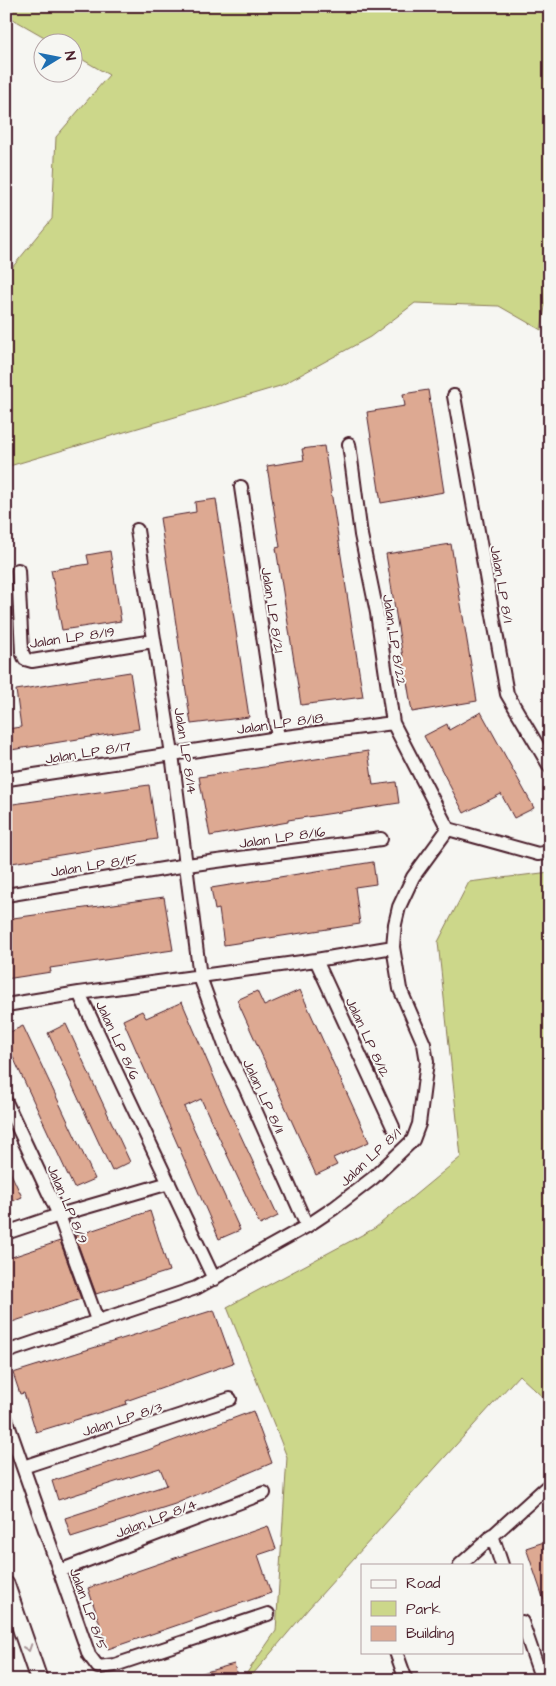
<svg xmlns="http://www.w3.org/2000/svg" width="556" height="1686" font-family="'Architects Daughter',sans-serif">
	<rect width="100%" height="100%" fill="#f6f6f2"/>
	<filter id="ink" filterUnits="userSpaceOnUse"><feTurbulence type="fractalNoise" baseFrequency=".02" numOctaves="2"/><feDisplacementMap in="SourceGraphic" scale="10" xChannelSelector="R" yChannelSelector="G"/><feConvolveMatrix kernelMatrix="1 2 1 2 8 2 1 2 1" color-interpolation-filters="sRGB"/></filter>
	<g filter="url(#ink)">
		<path fill="#ccd78a" stroke="#8b7b5a" d="M6,6H550V277L541,330L499,306L415,303L370,337L280,386L6,467V275L52,219L56,137L109,75L73,54L72,42H53L6,15Z
			M550,872V1404L519,1375L309,1608L248,1680H242L276,1631L287,1457L227,1307L375,1228L461,1157L438,942L469,882Z"/>
		<path fill="#dda992" stroke="#4a1f2b" d="M428,390L444,492L381,503L367,412L405,406L403,394Z
			M324,446L363,697L301,705L276,548L280,547L267,466L304,460L302,449Z
			M216,499L249,717L191,724L160,518L196,512L195,502Z
			M451,544L477,701L412,712L386,554Z
			M110,551L121,621L62,630L51,570L89,564L87,555Z
			M130,672L139,729L11,750L7,729L21,727L16,690Z
			M481,712L534,808L514,818L501,794L464,813L424,736L447,724L449,730Z
			M368,751L373,785L396,782L399,803L288,820V822L210,836L199,777Z
			M149,785L157,839L6,864V805Z
			M373,862L376,884L355,887L360,924L224,945L219,909L215,910L211,888Z
			M164,897L173,950L50,968L51,972L6,979V919Z
			M300,990L369,1142L333,1158L337,1165L316,1175L237,1000L257,991L264,1006Z
			M182,1002L220,1091L278,1216L260,1225L201,1099L184,1107L240,1230L219,1239L123,1020L142,1011L146,1018Z
			M66,1024L130,1162L112,1171L48,1033Z
			M23,1026L95,1179L74,1188L6,1042V1034Z
			M6,1163L22,1197L6,1204Z
			M150,1211L169,1271L96,1294L75,1236Z
			M60,1241L81,1299L6,1324V1259Z
			M214,1310L233,1363L126,1401L127,1404L36,1432L24,1393L20,1394L13,1373Z
			M253,1411L272,1463L175,1504L71,1537L65,1518L167,1485L160,1468L58,1500L52,1481L148,1450Z
			M268,1526L276,1549L258,1555L271,1593L108,1649L88,1588Z
			M550,1540V1611L548,1612L526,1548Z
			M234,1664L238,1680H188V1677Z"/>
		<g fill="none" stroke-linecap="round" stroke-linejoin="round">
			<g stroke="#4a1f2b" stroke-width="16">
				<path id="street" d="M454,396L507,694L550,767
					M349,444L361,535L377,613L393,723L448,829
					M241,487L278,738
					M137,530L172,754L200,977L228,1054L245,1087L307,1226
					M18,570L22,652L25,659L32,661L153,641
					M8,779L278,738L393,723
					M6,895L187,865L381,839
					M316,960L393,1127
					M6,1005L79,993
					M6,1102L59,1215L97,1320
					M6,1233L59,1215L169,1183
					M214,1279L79,993L316,960L393,947
					M6,1352L196,1288L307,1226L334,1208L373,1178L413,1140L419,1124L427,1062L424,1044L400,989L393,947L395,924L399,907L413,877L448,829L538,854L550,852
					M6,1419L89,1655L98,1667L115,1665L268,1614
					M23,1467L230,1399
					M492,1535L502,1565
					M460,1565L550,1484
					M59,1571L264,1493
					M522,1622L542,1680
					M396,1652L406,1680"/>
			</g>
			<g stroke="#4a1f2b" stroke-width="20">
				<path id="secondary" d="M6,1585L39,1680"/>
			</g>
			<use href="#street" stroke="#f6f6f2" stroke-width="12"/>
			<use href="#secondary" stroke="#f6f6f2" stroke-width="16"/>
		</g>
		<defs><path id="oneway-chevron" d="M-2-3.5L2.5 0L-2 3.5" fill="none" stroke-width="1.6" stroke-linecap="round" stroke-linejoin="round" transform="scale(1.25)"/></defs>
		<use stroke="#a99598" href="#oneway-chevron" transform="translate(28 1648) rotate(71)"/>
	</g>
	<g text-anchor="middle" stroke-width="4" stroke-linejoin="round" paint-order="stroke">
		<g font-size="14" fill="#4a1f2b" stroke="#f6f6f2">
			<text transform="translate(502 584) rotate(80)" y="5">Jalan LP 8/1</text>
			<text transform="translate(273 610) rotate(81)" y="5">Jalan LP 8/21</text>
			<text transform="translate(72 637) rotate(-8)" y="5">Jalan LP 8/19</text>
			<text transform="translate(395 640) rotate(81)" y="5">Jalan LP 8/22</text>
			<text transform="translate(280 723) rotate(-8)" y="5">Jalan LP 8/18</text>
			<text transform="translate(186 751) rotate(81)" y="5">Jalan LP 8/14</text>
			<text transform="translate(88 752) rotate(-9)" y="5">Jalan LP 8/17</text>
			<text transform="translate(282 837) rotate(-8)" y="5">Jalan LP 8/16</text>
			<text transform="translate(94 865) rotate(-9)" y="5">Jalan LP 8/15</text>
			<text transform="translate(368 1037) rotate(65)" y="5">Jalan LP 8/12</text>
			<text transform="translate(118 1040) rotate(65)" y="5">Jalan LP 8/6</text>
			<text transform="translate(264 1096) rotate(65)" y="5">Jalan LP 8/11</text>
			<text transform="translate(370 1157) rotate(-43)" y="5">Jalan LP 8/1</text>
			<text transform="translate(68 1204) rotate(67)" y="5">Jalan LP 8/9</text>
			<text transform="translate(122 1419) rotate(-18)" y="5">Jalan LP 8/3</text>
			<text transform="translate(156 1518) rotate(-21)" y="5">Jalan LP 8/4</text>
			<text transform="translate(89 1609) rotate(70)" y="5">Jalan LP 8/5</text>
		</g>
	</g>
	<rect width="556" height="1686" fill="none" stroke="#f6f6f2" stroke-width="25"/>
	<rect x="12" y="12" width="531" height="1661" fill="none" stroke="#4a1f2b" stroke-width="2" filter="url(#ink)"/>
	<rect x="361" y="1564" width="162" height="90" fill="#f6f6f2" stroke="#b1a0a2"/>
	<rect x="371" y="1580" width="25" height="8" fill="#f6f6f2" stroke="#b1a0a2"/>
	<text x="406" y="1588" font-size="15" fill="#4a1f2b">Road</text>
	<rect x="371" y="1601" width="25" height="15" fill="#ccd78a" stroke="#b1a0a2"/>
	<text x="406" y="1614" font-size="15" fill="#4a1f2b">Park</text>
	<rect x="371" y="1626" width="25" height="15" fill="#dda992" stroke="#b1a0a2"/>
	<text x="406" y="1638" font-size="15" fill="#4a1f2b">Building</text>
	<g transform="translate(58 58) rotate(80)"><circle r="24" fill="#f6f6f2" stroke="#b1a0a2"/>
	<path d="M0-4L9 19L0 12L-9 19Z" fill="#1f6fb2"/>
	<text y="-8" font-size="14" font-weight="bold" text-anchor="middle" fill="#4a1f2b">N</text>
	</g>
</svg>
